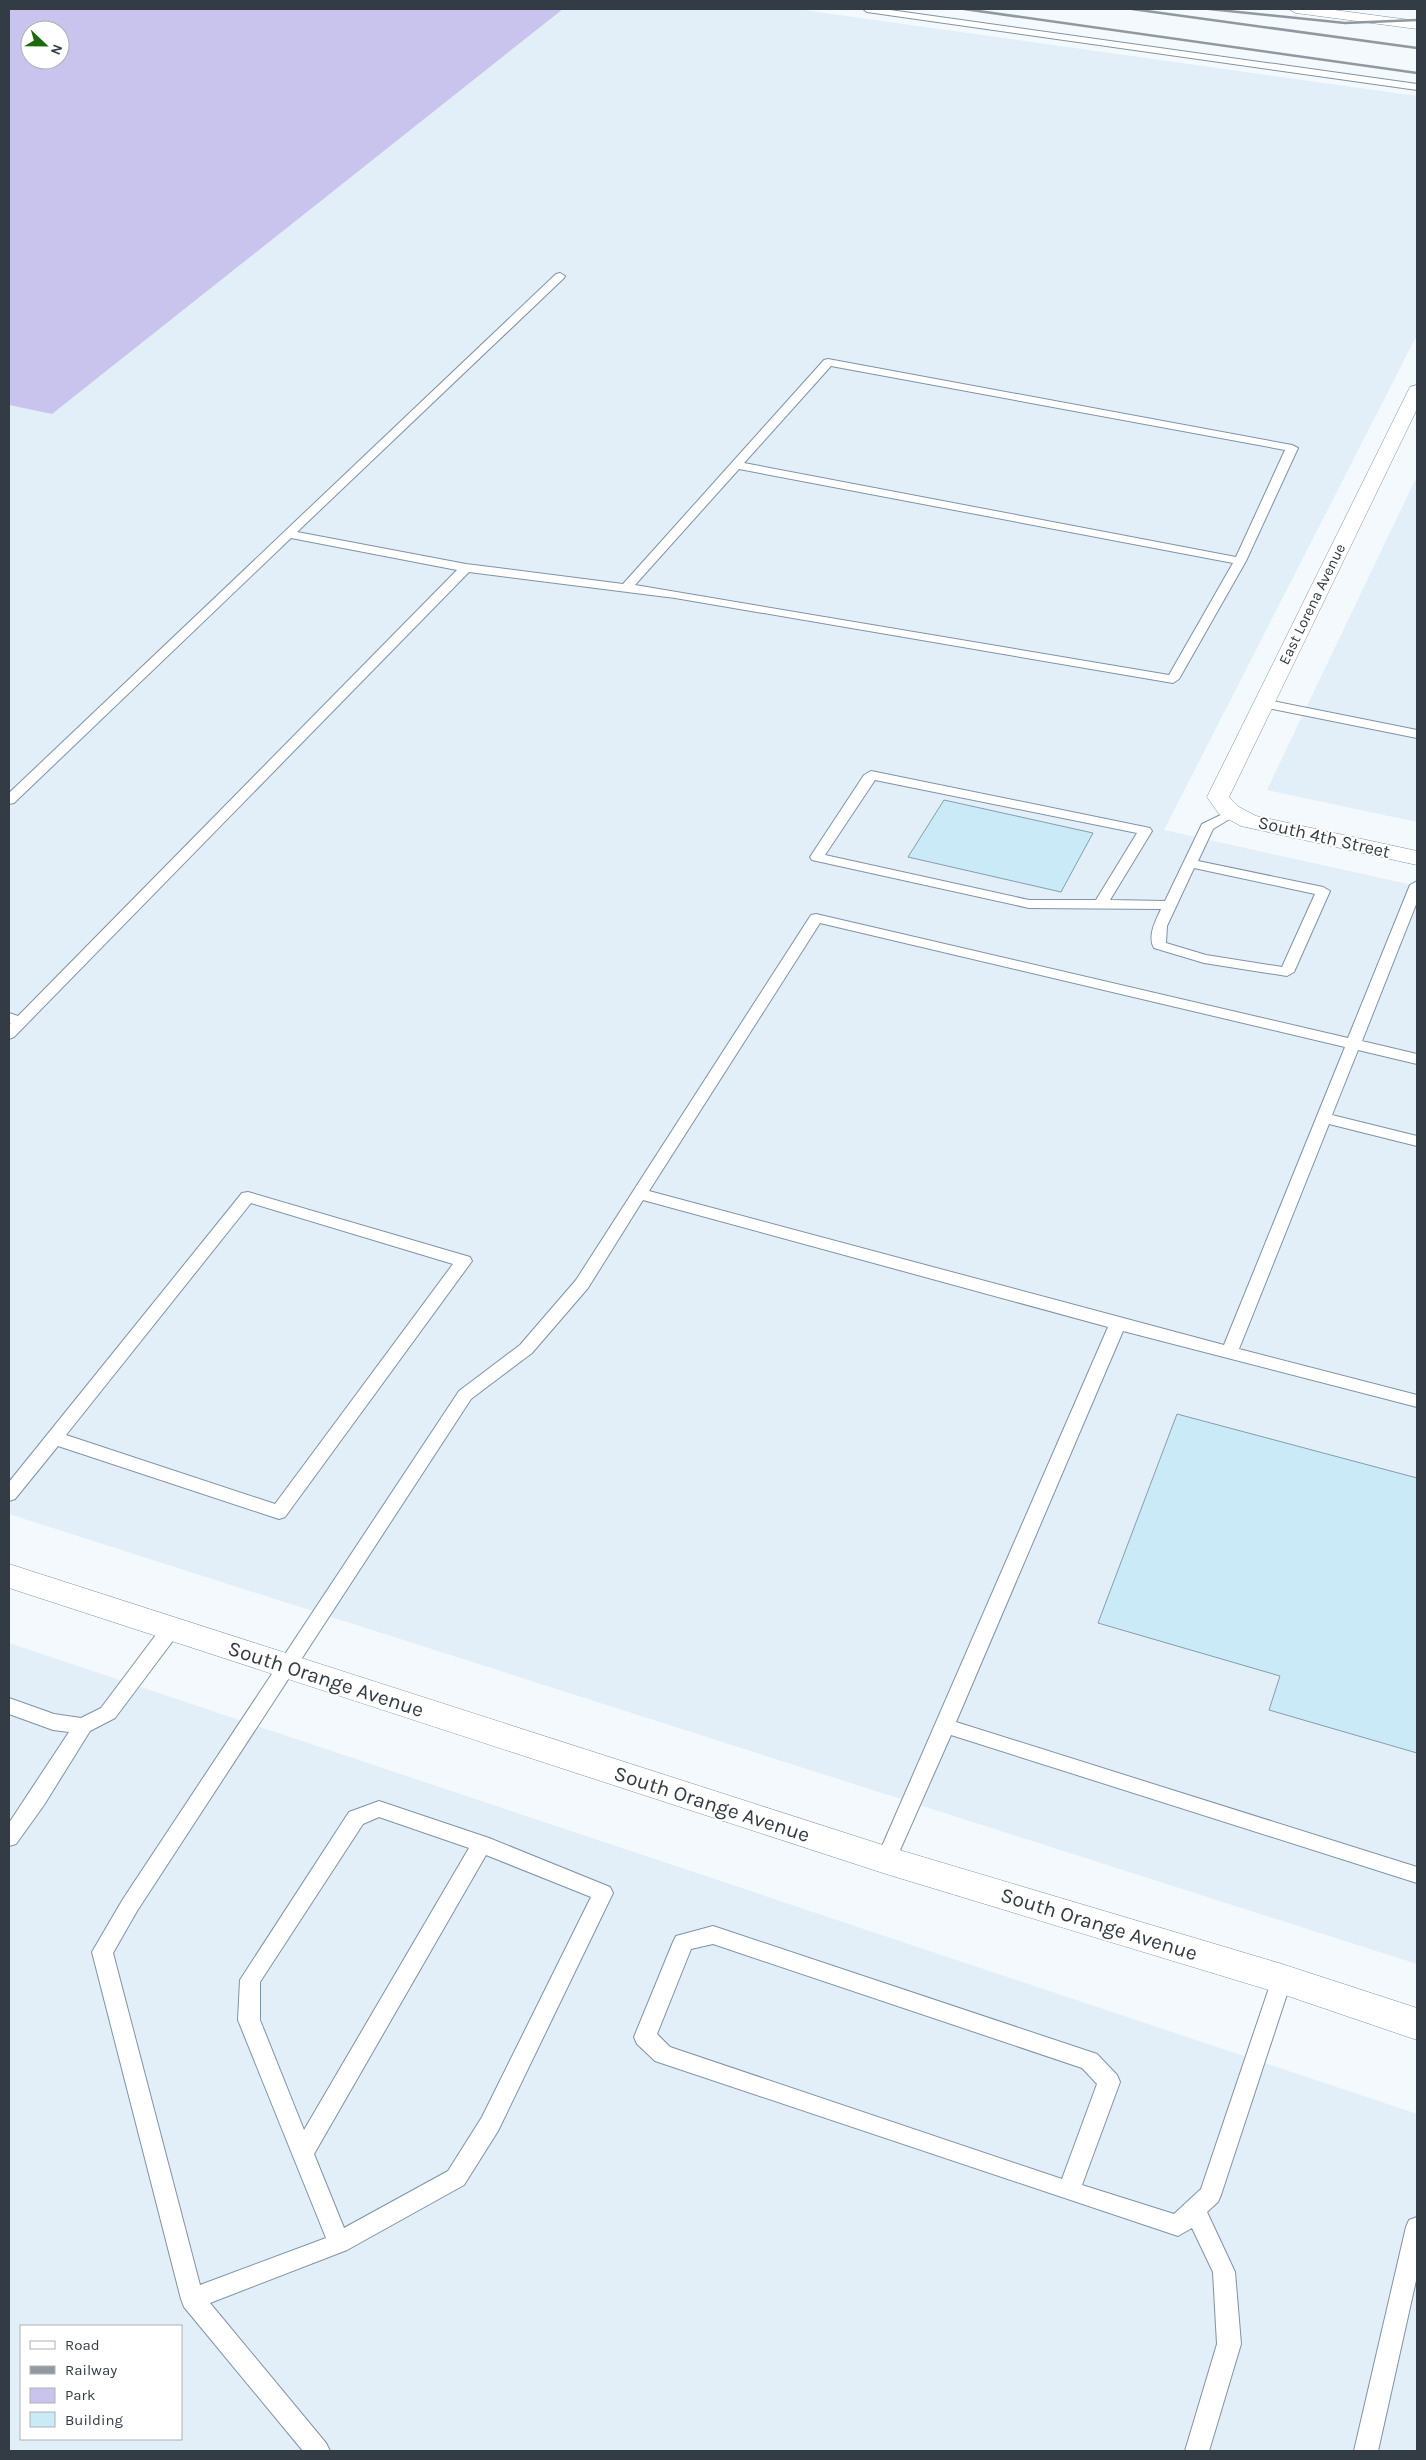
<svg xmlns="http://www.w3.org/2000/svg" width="1426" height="2460" font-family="Karla,sans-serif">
	<rect width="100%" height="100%" fill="#f4f9fd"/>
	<path fill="#e2eef8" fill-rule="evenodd" d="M563,9H796L1417,96V335L1164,830L1417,886V1964L9,1514V405L52,414Z
		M1417,476V822L1267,790L1306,708Z
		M9,1643L1417,2114V2451H9ZM21,2326H181V2439H21Z"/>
	<path fill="#c9c4ee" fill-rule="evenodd" d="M9,9H563L52,414L9,405ZM30,30H60V60H30Z"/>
	<path fill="#cbeaf7" stroke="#829fac" d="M944,800L1093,833L1061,892L908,857Z
		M1177,1414L1417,1478V1753L1269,1710L1280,1676L1098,1623Z"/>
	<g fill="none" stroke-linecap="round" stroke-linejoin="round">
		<g stroke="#7f93a6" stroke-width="2">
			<path id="service" d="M863,9H883L1417,84V90L867,12Z
				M560,273L565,276L564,278L297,532L466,564L623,584L824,360L828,359L1292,445L1298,448L1246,561L1179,679L1173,683L675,598L469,572L14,1037L9,1039V1025L11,1023H9V1013L18,1016L457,570L291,538L14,803L9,804V793L556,274ZM831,366L1285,450L1236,557L744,463ZM739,469L1233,563L1169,675L635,585Z
				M1263,699L1417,730V738L1258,706L1257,703L1258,700Z
				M871,771L1150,828L1152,831L1110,900L1165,901L1202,824L1231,810L1238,814L1213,829L1198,861L1323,887L1330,891L1294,972L1287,976L1204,963L1154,948C1147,936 1156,920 1161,909L1029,908L812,860L810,857L864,775ZM875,780L1137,833L1096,900H1029L825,855ZM1194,868L1315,894L1282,967L1206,955L1166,943L1167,926Z
				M1417,881V902L1362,1041L1417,1054V1064L1358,1050L1332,1115L1417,1136V1146L1329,1124L1239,1349L1417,1395V1407L1123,1331L956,1722L1417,1867V1883L951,1735L893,1866L886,1868L879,1866L876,1860L1108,1327L643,1200L588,1288L532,1353L471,1399L137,1911L113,1953L200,2285L326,2238L238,2020L240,1980L349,1812L379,1801L489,1838L610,1887L613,1893L498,2131L464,2185L347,2250L210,2303L326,2443L330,2451H303L184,2307L181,2299L92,1952L123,1899L459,1391L520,1345L576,1280L811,915L816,914L1348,1038L1410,885ZM820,923L1345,1047L1224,1345L649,1191ZM379,1817L469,1848L304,2130L260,2020V1982L363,1824ZM486,1855L591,1897L482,2117L448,2171L344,2228L314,2154Z
				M248,1192L470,1257L472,1261L285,1517L279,1519L273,1517L58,1446L15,1499L9,1501V1482L242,1193ZM251,1203L453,1264L275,1504L66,1435Z
				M171,1622L178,1624L180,1629L178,1634L115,1718L90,1731L44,1805L16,1844L9,1846V1823L69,1732L53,1730L9,1714V1698L54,1714L81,1718L101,1708L164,1624Z
				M713,1926L1097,2054L1117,2075L1120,2082L1082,2185L1174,2214L1201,2189L1272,1979L1275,1973L1282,1970L1289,1973L1292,1979L1221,2195L1218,2202L1207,2212L1235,2272L1241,2344L1209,2451H1185L1217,2344L1213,2272L1192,2228L1178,2236L655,2061L637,2044L634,2037L673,1942L676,1936ZM713,1944L1082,2068L1097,2084L1062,2179L670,2047L657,2034L691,1949Z
				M1417,2217V2276L1378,2451H1354L1406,2227L1409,2220Z"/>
		</g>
		<g stroke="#7f93a6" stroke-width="1">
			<path id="minor" d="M1289,9H1327L1417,21V29L1296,13Z
				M1417,385V409L1229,797L1239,807L1256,816L1417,851V865L1241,826L1219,814L1207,797L1408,391L1410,387Z"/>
		</g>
		<g stroke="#7f93a6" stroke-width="1">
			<path id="tertiary" d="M9,1564L886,1846L1282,1964L1417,2008V2040L1282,1994L886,1874L9,1588Z"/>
		</g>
		<use href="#service" fill="#fff" fill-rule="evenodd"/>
		<use href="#minor" fill="#fff" fill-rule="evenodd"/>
		<use href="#tertiary" fill="#fff" fill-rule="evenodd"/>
		<path stroke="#91989f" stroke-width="2.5" d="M964,9L1417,73
			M1132,9L1417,48
			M1209,9L1345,23L1417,20"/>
	</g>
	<g text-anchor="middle" stroke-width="4" stroke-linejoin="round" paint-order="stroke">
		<g font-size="15" fill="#333c44" stroke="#fff">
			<text transform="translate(1312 604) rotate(-64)" y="5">East Lorena Avenue</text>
		</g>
		<g font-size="18" fill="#333c44" stroke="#fff">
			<text transform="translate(1324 837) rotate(13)" y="6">South 4th Street</text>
		</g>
		<g font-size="21" fill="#333c44" stroke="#fff">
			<text transform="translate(326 1679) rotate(18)" y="7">South Orange Avenue</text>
			<text transform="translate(712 1804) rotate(18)" y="7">South Orange Avenue</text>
			<text transform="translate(1099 1924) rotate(17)" y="7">South Orange Avenue</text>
		</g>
	</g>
	<rect width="1426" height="2460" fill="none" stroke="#333c44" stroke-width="20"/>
	<rect x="20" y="2325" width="162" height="115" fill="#ffffff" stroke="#adb1b4"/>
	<rect x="30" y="2341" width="25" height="8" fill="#ffffff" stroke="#adb1b4"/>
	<text x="65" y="2350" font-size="15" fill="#333c44">Road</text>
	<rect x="30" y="2366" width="25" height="8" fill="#91989f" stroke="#adb1b4"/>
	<text x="65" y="2375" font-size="15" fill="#333c44">Railway</text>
	<rect x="30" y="2388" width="25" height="15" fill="#c9c4ee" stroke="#adb1b4"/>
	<text x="65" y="2400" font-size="15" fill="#333c44">Park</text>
	<rect x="30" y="2412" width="25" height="15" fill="#cbeaf7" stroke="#adb1b4"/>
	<text x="65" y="2425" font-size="15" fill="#333c44">Building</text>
	<g transform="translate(45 45) rotate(112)"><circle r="24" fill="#ffffff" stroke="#adb1b4"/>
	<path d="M0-4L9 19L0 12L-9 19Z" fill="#1d6a0b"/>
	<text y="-8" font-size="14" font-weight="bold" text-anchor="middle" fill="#333c44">N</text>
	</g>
</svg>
